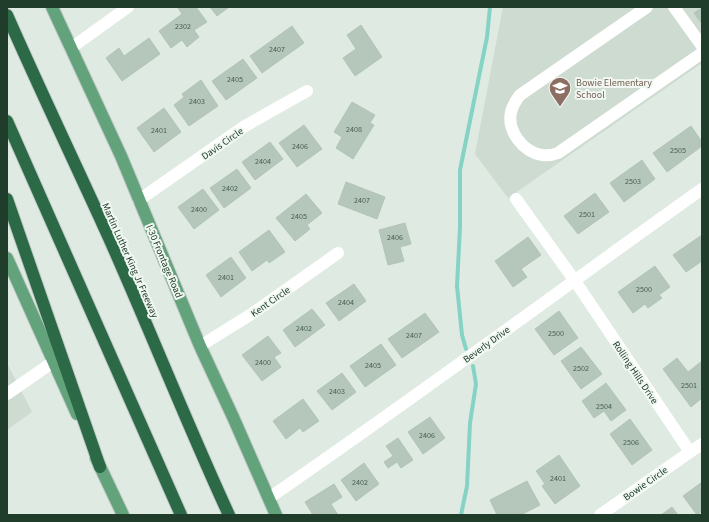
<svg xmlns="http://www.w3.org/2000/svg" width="709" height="522" font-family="'Source Sans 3',sans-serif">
	<rect width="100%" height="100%" fill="#dfebe2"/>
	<path fill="#cedbd0" d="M503,7H702V63L508,198L475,154Z
		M7,363L32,412L7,430Z"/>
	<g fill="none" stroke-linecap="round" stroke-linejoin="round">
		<path stroke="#85d3c5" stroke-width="4" d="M466,349L462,335L457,286L460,227V170L487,37L490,7
			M461,515L467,486L470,423L476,384L473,366"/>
	</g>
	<path fill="#b5c6ba" stroke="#b2c5b7" d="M179,7H196L207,22L194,30L199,37L187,47L182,40L171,48L159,31L182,14L178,8Z
		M210,7H229L217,16Z
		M702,8V24L694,13Z
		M361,25L382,57L355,76L343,58L356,49L347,35Z
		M292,26L304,43L262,73L250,56Z
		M149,38L160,54L122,81L106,58L119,48L124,56Z
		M243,59L257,78L226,100L212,81Z
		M201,80L218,106L189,126L174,105L184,97L182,94Z
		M352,102L375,115L370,123L374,125L353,159L336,148L342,137L334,132Z
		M164,108L181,132L154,152L137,128Z
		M304,125L322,149L297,167L279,143Z
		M691,126L702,142V146L667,172L653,153Z
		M270,142L283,159L255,180L242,162Z
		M642,160L655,179L624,202L610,183Z
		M237,169L251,188L224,208L210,188Z
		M346,182L385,197L377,219L338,204Z
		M203,189L219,210L194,229L178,207Z
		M595,193L609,212L578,234L564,216Z
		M306,194L322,213L307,225L310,229L295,241L276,218Z
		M405,223L411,244L400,247L404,261L388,265L379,230Z
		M269,230L285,252L269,263L267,260L252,271L239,252Z
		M702,235V261L686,272L673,255Z
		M528,237L541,255L521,269L527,277L513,287L495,261Z
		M231,257L246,278L221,297L206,275Z
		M655,266L670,287L659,295L662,298L648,308L645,304L633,313L618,292Z
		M354,284L366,301L339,321L326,303Z
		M312,309L325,325L295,347L283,330Z
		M559,311L578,338L554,355L535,329Z
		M425,313L439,332L402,358L388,339Z
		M268,336L281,353L274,357L281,367L262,381L242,355Z
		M381,344L396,365L365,387L350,366Z
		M581,347L602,374L581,389L561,361Z
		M677,358L688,372L702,361V398L691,407L663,369Z
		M342,373L356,392L332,410L317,391Z
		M606,383L626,410L611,421L604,411L594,418L582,401Z
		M303,399L319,421L303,432L300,428L286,439L273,421Z
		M430,417L445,438L423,454L408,432Z
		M630,419L652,450L632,465L610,434Z
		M398,438L413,460L401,468L397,462L388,468L384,462L393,456L386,446Z
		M559,455L580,486L555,504L542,486L545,484L536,471Z
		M364,463L379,484L356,501L341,480Z
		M527,481L540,505L521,515H497L490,500Z
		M702,482V511L697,515L683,496Z
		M334,484L342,497L331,504L338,515H313L305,502Z
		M672,507L678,515H661Z"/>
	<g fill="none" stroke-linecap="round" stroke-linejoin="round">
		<g stroke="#c1c8c4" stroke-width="14">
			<path id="major" d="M52,7L121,156L200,346L233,417L276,515
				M7,258L77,414
				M96,458L123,515"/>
		</g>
		<g stroke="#c1c8c4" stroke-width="14">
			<path id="highway" d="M7,15C40,90 75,163 109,238C150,330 187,424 229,515
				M7,121L181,515
				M7,199L100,467"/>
		</g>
		<path stroke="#fff" stroke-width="12" d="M647,7L520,95C516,100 513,105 511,112C507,131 523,152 542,155C548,156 553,155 558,153L702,53
			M674,7L702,46
			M71,48L128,7
			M516,199L575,281L690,452L702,444
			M139,200L245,126L307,91
			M200,346L253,313L338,253
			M7,394L53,362
			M269,498C415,398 557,292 702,189
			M600,515L690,452"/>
		<use href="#major" stroke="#62a37c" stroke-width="12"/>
		<use href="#highway" stroke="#2b6947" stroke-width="12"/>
	</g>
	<defs>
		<g id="school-pin" transform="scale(1.15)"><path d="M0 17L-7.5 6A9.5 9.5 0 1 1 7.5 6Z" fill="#8d6e63" stroke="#f0f8f1"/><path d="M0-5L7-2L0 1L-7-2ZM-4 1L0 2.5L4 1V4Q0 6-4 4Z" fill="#fff"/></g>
	</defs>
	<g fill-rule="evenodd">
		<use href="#school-pin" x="560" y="88"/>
	</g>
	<g text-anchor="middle" stroke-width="4" stroke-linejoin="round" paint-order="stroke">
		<g font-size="8" fill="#455e4f">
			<text x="183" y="29">2302</text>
			<text x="277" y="52">2407</text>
			<text x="235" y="82">2405</text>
			<text x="197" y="104">2403</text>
			<text x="354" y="132">2408</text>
			<text x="159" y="133">2401</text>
			<text x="300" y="149">2406</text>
			<text x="678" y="153">2505</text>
			<text x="263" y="164">2404</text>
			<text x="633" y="184">2503</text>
			<text x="230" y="191">2402</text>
			<text x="362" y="203">2407</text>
			<text x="199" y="212">2400</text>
			<text x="587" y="217">2501</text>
			<text x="299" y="219">2405</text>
			<text x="395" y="240">2406</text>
			<text x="226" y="280">2401</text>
			<text x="644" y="292">2500</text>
			<text x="346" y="305">2404</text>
			<text x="304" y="331">2402</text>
			<text x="556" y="336">2500</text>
			<text x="414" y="338">2407</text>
			<text x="263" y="365">2400</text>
			<text x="373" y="368">2405</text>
			<text x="581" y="371">2502</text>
			<text x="689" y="388">2501</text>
			<text x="337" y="394">2403</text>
			<text x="604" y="409">2504</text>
			<text x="427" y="438">2406</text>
			<text x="631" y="445">2506</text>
			<text x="558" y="481">2401</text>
			<text x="360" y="485">2402</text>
		</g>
		<g font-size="10" fill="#785e54" stroke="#f0f8f1" text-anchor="start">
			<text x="576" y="86">Bowie Elementary<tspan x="576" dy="12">School</tspan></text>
		</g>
		<g font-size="10" fill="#203c2b" stroke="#f0f8f1">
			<text transform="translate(222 143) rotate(-35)" y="4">Davis Circle</text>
			<text transform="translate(131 260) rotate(66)" y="4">Martin Luther King Jr Freeway</text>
			<text transform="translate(165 261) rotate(67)" y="4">I-30 Frontage Road</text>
			<text transform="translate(270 301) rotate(-35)" y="4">Kent Circle</text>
			<text transform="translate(486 344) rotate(-36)" y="4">Beverly Drive</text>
			<text transform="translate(636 372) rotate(56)" y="4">Rolling Hills Drive</text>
			<text transform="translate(645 483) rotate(-35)" y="4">Bowie Circle</text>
		</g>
	</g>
	<rect width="709" height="522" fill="none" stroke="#203c2b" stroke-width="16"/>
</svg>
